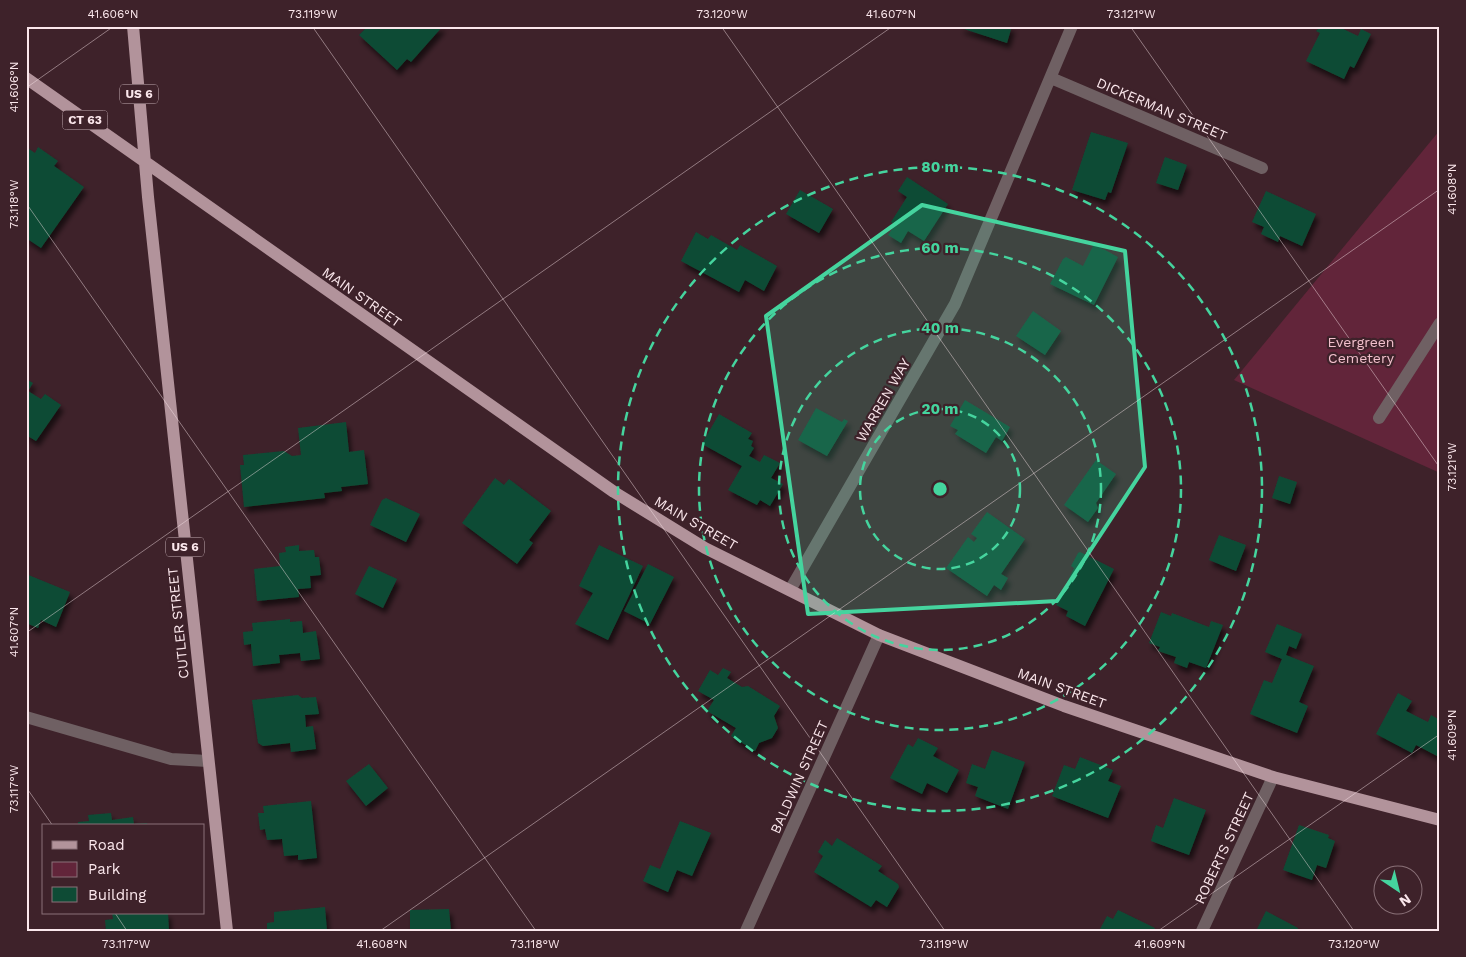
<svg xmlns="http://www.w3.org/2000/svg" width="1466" height="957" font-family="'Work Sans',sans-serif">
	<defs>
		<filter id="shadow"><feDropShadow dx="3" dy="5.5" stdDeviation="2.5" flood-color="#0009"/></filter>
	</defs>
	<rect width="100%" height="100%" fill="#3e222a"/>
	<path fill="#62253a" d="M1440,130V473L1234,380Z"/>
	<path fill="#0e4b35" filter="url(#shadow)" d="M368,26H443L411,62L407,59L397,70L359,35Z
		M961,26H1012L1007,43L961,28Z
		M1321,26H1337L1358,36L1361,29L1371,34L1354,68L1350,66L1344,79L1306,61L1320,33L1316,31Z
		M1091,132L1128,143L1111,193L1108,192L1105,200L1072,190Z
		M26,147L35,153L38,147L58,161L54,166L84,187L41,248L26,238Z
		M1165,157L1187,165L1178,190L1156,183Z
		M907,177L948,204L924,241L908,231L901,243L888,235L895,225L891,222L907,197L898,191Z
		M800,190L833,209L819,233L786,214Z
		M1266,191L1316,214L1302,246L1280,236L1278,242L1261,234L1264,227L1252,222Z
		M696,232L708,239L711,235L737,250L740,245L777,266L764,291L745,280L739,292L681,261Z
		M1094,244L1118,257L1094,305L1050,284L1063,259L1066,257L1083,266Z
		M1033,311L1061,331L1045,355L1016,336Z
		M26,379L33,383L28,391L41,399L45,394L61,405L36,441L26,435Z
		M965,400L1010,427L1002,441L996,437L986,453L955,434L958,430L950,426Z
		M816,408L842,422L844,419L848,421L827,456L798,440Z
		M719,414L752,433L748,439L753,441L751,446L754,448L749,456L760,462L764,455L780,463L771,478L783,484L770,506L760,500L757,505L728,490L742,466L702,444Z
		M346,422L349,452L364,450L368,484L341,487L342,491L324,493L325,498L244,507L240,465H244L243,455L284,451L292,456L301,455L298,428Z
		M1096,460L1116,474L1096,503L1098,508L1088,522L1064,505Z
		M1279,476L1297,482L1290,504L1272,498Z
		M495,478L504,485L509,479L551,511L529,540L533,543L517,564L462,523Z
		M386,498L420,514L406,542L370,525L382,500Z
		M987,512L1025,539L1001,574L1008,578L1001,590L994,585L987,596L946,568L968,537L974,542L977,538L971,534Z
		M1219,535L1246,545L1236,571L1209,560Z
		M299,545V551L314,550L315,557H319L321,575L310,576L311,588L298,589L299,597L257,601L254,569L280,566L279,553L286,552L285,547Z
		M599,545L643,566L608,640L575,624L593,593L579,586Z
		M1080,552L1114,569L1085,626L1066,616L1068,611L1056,605L1074,568L1071,566L1078,553Z
		M648,564L674,577L650,624L624,611Z
		M369,566L397,579L383,608L355,594Z
		M26,574L70,592L56,627L41,620L38,628L26,623Z
		M1161,612L1171,616L1172,613L1209,627L1211,621L1223,625L1206,668L1189,662L1187,668L1174,663L1176,657L1158,651L1160,647L1149,643Z
		M290,619V622L302,621L303,633L316,631L320,659L301,661L300,653L279,655L280,663L253,666L251,644L244,645L243,632L253,631L252,623Z
		M1277,624L1302,634L1296,649L1289,646L1286,655L1314,666L1299,702L1308,706L1297,733L1250,714L1264,680L1272,683L1282,659L1265,652Z
		M723,668L731,672L727,678L742,687L748,686L780,706L774,716L778,728L772,738L759,743L755,751L731,736L736,728L707,711L714,700L698,691L710,670L718,675Z
		M1398,693L1412,701L1406,711L1428,722L1431,715L1440,720L1439,757L1416,745L1412,753L1376,734Z
		M298,695L302,698L316,697L319,714L305,715L306,727L313,726L316,749L291,752L290,743L263,746L258,743L252,700Z
		M918,738L938,748L933,756L959,770L947,793L927,783L922,794L890,778L908,744L913,747Z
		M992,750L1025,762L1008,809L975,796L978,787L966,783L972,764L985,769Z
		M1080,757L1113,770L1108,781L1121,786L1108,818L1052,796L1064,765L1075,769Z
		M369,764L388,788L366,806L346,781Z
		M1174,798L1206,810L1189,855L1151,841L1156,825L1163,828Z
		M311,801L317,858L298,860V855L284,856L282,839L267,840L265,829L260,830L258,813H264L263,806Z
		M111,813L112,820L133,817L134,824L147,823L148,826H78V822L89,821L88,815Z
		M680,821L711,833L692,876L677,870L668,892L643,881L650,865L660,869Z
		M1299,825L1329,835L1328,838L1335,841L1326,868L1317,865L1312,880L1283,870Z
		M837,838L882,866L878,871L898,884L899,887L887,907L876,900L871,907L814,872L823,856L818,852L825,840L832,846Z
		M325,907L327,931H267V923L274,922V912Z
		M449,909L451,931H410V910Z
		M1118,910L1155,928L1153,931H1099L1107,916L1113,919Z
		M1266,911L1298,928L1297,931H1256Z
		M112,913H168L169,931H106L105,920L113,919Z"/>
	<g fill="none" stroke-linecap="round" stroke-linejoin="round">
		<path stroke="#6f6063" stroke-width="12" d="M1051,78L1262,168
			M1379,418L1440,323
			M790,590L955,304L1072,26
			M26,717L171,759L208,761
			M746,931L879,635
			M1202,931L1273,777"/>
		<path stroke="#b2939b" stroke-width="12" d="M133,26L148,197L227,931
			M26,78L614,492L705,548L879,635L1064,706L1273,777L1440,820"/>
	</g>
	<path fill="#45d49e" fill-opacity="0.2" stroke="#45d49e" stroke-width="4" stroke-linejoin="round" d="M922,205L1125,251L1145,467L1057,601L808,614L766,316Z"/>
	<path fill="none" stroke="#fbe7ec" stroke-width="1" stroke-opacity="0.45" d="M312,26L945,931M721,26L1354,931M1130,26L1440,468M26,88L114,26M26,203L536,931M26,633L893,26M26,787L53,826M115,913L127,931M380,931L1440,189M1158,931L1440,734"/>
	<g fill="none" stroke="#45d49e" stroke-width="2.5" stroke-dasharray="9 6">
		<circle cx="940" cy="489" r="80"/>
		<circle cx="940" cy="489" r="161"/>
		<circle cx="940" cy="489" r="241"/>
		<circle cx="940" cy="489" r="322"/>
	</g>
	<g text-anchor="middle" stroke-width="4.5" stroke-linejoin="round" paint-order="stroke">
		<g fill="#3e222a" stroke="#c2acb2" stroke-width="1">
			<rect x="120" y="84.5" width="38" height="19" rx="4"/>
			<rect x="62.5" y="110.5" width="45" height="19" rx="4"/>
			<rect x="166" y="537.5" width="38" height="19" rx="4"/>
		</g>
		<g font-size="12" font-weight="bold" fill="#fbe7ec">
			<text x="139" y="98">US 6</text>
			<text x="85" y="124">CT 63</text>
			<text x="185" y="551">US 6</text>
		</g>
		<g font-size="14" fill="#fbe7ec" stroke="#3e222a">
			<text transform="translate(1162 109) rotate(23)" y="5">DICKERMAN STREET</text>
			<text transform="translate(362 297) rotate(35)" y="5">MAIN STREET</text>
			<text transform="translate(883 400) rotate(-60)" y="5">WARREN WAY</text>
			<text transform="translate(696 523) rotate(30)" y="5">MAIN STREET</text>
			<text transform="translate(178 623) rotate(-96)" y="5">CUTLER STREET</text>
			<text transform="translate(1062 688) rotate(20)" y="5">MAIN STREET</text>
			<text transform="translate(799 777) rotate(-66)" y="5">BALDWIN STREET</text>
			<text transform="translate(1224 848) rotate(-65)" y="5">ROBERTS STREET</text>
		</g>
		<g font-size="14" fill="#f2c0cc" stroke="#3e222a">
			<text x="1361" y="347">Evergreen<tspan x="1361" dy="16">Cemetery</tspan></text>
		</g>
	</g>
	<circle cx="940" cy="489" r="8" fill="#45d49e" stroke="#3e222a" stroke-width="2.5"/>
	<g font-size="15" text-anchor="middle" font-weight="bold" fill="#45d49e" stroke="#3e222a" stroke-width="4.5" stroke-linejoin="round" paint-order="stroke">
		<text x="940" y="172">80 m</text>
		<text x="940" y="253">60 m</text>
		<text x="940" y="333">40 m</text>
		<text x="940" y="414">20 m</text>
	</g>
	<rect width="1466" height="957" fill="none" stroke="#3e222a" stroke-width="55"/>
	<rect x="42" y="824" width="162" height="90" fill="#3e222a" stroke="#8a7178"/>
	<rect x="52" y="841" width="25" height="8" fill="#b2939b" stroke="#8a7178"/>
	<text x="88" y="850" font-size="15" fill="#fbe7ec">Road</text>
	<rect x="52" y="862" width="25" height="15" fill="#62253a" stroke="#8a7178"/>
	<text x="88" y="874" font-size="15" fill="#fbe7ec">Park</text>
	<rect x="52" y="887" width="25" height="15" fill="#0e4b35" stroke="#8a7178"/>
	<text x="88" y="900" font-size="15" fill="#fbe7ec">Building</text>
	<g transform="translate(1398 890) rotate(145)"><circle r="24" fill="#3e222a" stroke="#8a7178"/>
	<path d="M0-4L9 19L0 12L-9 19Z" fill="#45d49e"/>
	<text y="-8" font-size="14" font-weight="bold" text-anchor="middle" fill="#fbe7ec">N</text>
	</g>
	<rect x="28" y="28" width="1410" height="902" fill="none" stroke="#fbe7ec" stroke-width="2"/>
	<g font-size="12" text-anchor="middle" fill="#fbe7ec">
		<text x="113" y="18">41.606°N</text>
		<text x="313" y="18">73.119°W</text>
		<text x="722" y="18">73.120°W</text>
		<text x="891" y="18">41.607°N</text>
		<text x="1131" y="18">73.121°W</text>
		<text transform="translate(14 87) rotate(-90)" y="4">41.606°N</text>
		<text transform="translate(1452 189) rotate(-90)" y="4">41.608°N</text>
		<text transform="translate(14 204) rotate(-90)" y="4">73.118°W</text>
		<text transform="translate(1452 467) rotate(-90)" y="4">73.121°W</text>
		<text transform="translate(14 632) rotate(-90)" y="4">41.607°N</text>
		<text transform="translate(1452 735) rotate(-90)" y="4">41.609°N</text>
		<text transform="translate(14 789) rotate(-90)" y="4">73.117°W</text>
		<text x="126" y="948">73.117°W</text>
		<text x="382" y="948">41.608°N</text>
		<text x="535" y="948">73.118°W</text>
		<text x="944" y="948">73.119°W</text>
		<text x="1160" y="948">41.609°N</text>
		<text x="1354" y="948">73.120°W</text>
	</g>
</svg>
